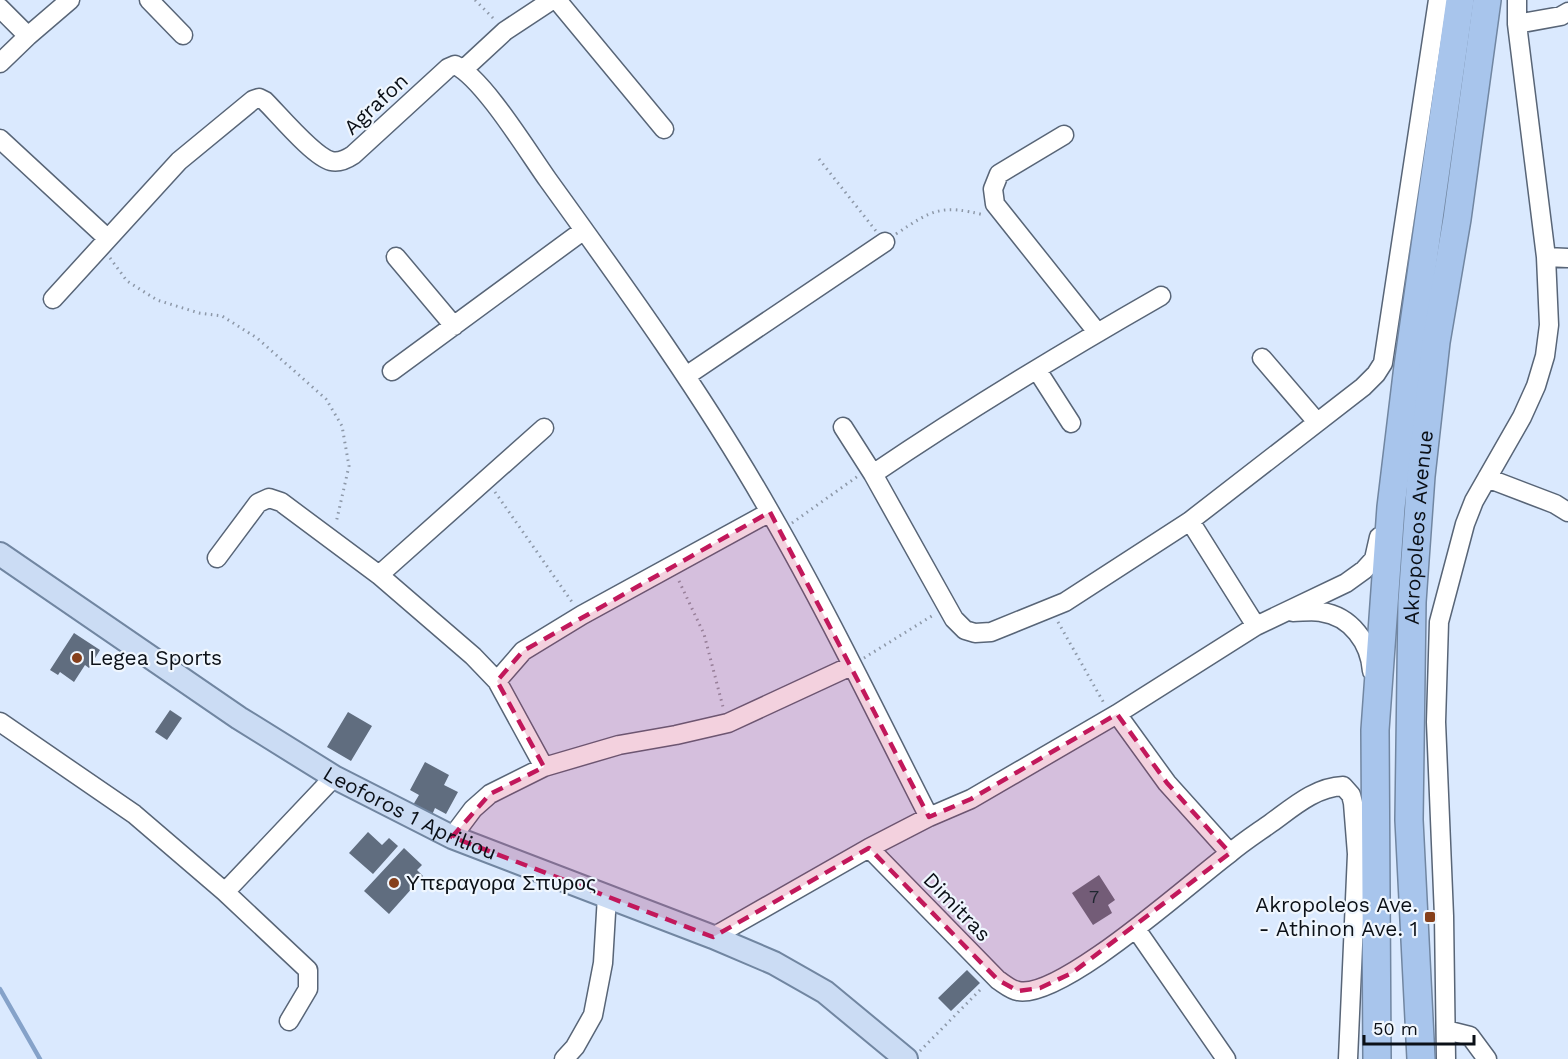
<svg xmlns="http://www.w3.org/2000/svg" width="1568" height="1059" font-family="'Work Sans',sans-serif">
	<rect width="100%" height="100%" fill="#dae9fe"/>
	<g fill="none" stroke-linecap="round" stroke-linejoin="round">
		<path stroke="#85a2c9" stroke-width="4.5" d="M0,989L40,1059"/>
	</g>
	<path fill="#606d7f" d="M74,633L100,650L89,668L85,665L74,682L60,672L58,675L50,670Z
		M170,710L182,718L167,740L155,732Z
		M348,712L372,726L351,761L327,747Z
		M425,762L449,775L444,785L458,792L446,814L435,808L432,815L413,805L419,795L410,790Z
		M368,832L382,845L389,838L398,846L373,874L349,853Z
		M404,848L422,865L417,870L423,876L389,914L364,891Z
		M1099,875L1115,900L1108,905L1112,913L1093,925L1072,893Z
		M967,970L980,983L951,1011L938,998Z"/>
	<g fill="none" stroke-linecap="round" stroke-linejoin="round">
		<g stroke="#586577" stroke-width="21">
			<path id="minor" d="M149,0L183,35
				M557,0L664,129
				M0,8L28,36
				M1517,24L1561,16L1568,12
				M0,63L28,36L70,0
				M464,69L505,31L552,0
				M1064,135L999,174L993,189L995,204L1097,332
				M0,139L107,238
				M396,257L454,326
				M1546,257L1568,258
				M53,299L179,161L253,100L259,98L265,101C279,115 314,157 331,161C339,163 347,159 353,155L448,68L455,65C483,78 528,152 548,180C626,288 704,396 770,512C827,611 877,715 929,817
				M1262,358L1317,422
				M1037,370L1071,423
				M392,371L584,230
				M686,376L885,242
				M843,427L873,474L954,619L965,630L975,633L991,632L1065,602L1190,521L1363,387L1376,374L1383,363L1438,0
				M873,474C966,411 1063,352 1161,296
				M1487,478L1555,504L1568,512
				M1190,521L1256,626
				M217,558L258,503L269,498L281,502L379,575L473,656L497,681L544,767
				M379,575L544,428
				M1293,612C1302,612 1312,610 1321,612C1351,616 1370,643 1372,671
				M497,681L523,651L582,615L770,512
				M1117,714L1167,783L1230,853
				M0,722L134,814L225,892L308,970V989L289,1021
				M452,837L473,809L490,794L544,767L619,745L676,735L728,723L851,666
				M869,848L998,980C1003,983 1011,990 1018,991C1061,1000 1192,881 1230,853C1243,842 1257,833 1271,823C1292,808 1315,787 1343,786L1351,795L1353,803L1357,854L1348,1059
				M225,892L334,777
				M1136,929L1226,1059
				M713,937L869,848L929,817L971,799L1117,714L1256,626L1346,583L1364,570L1374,559L1379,537
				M1446,1030L1470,1036L1487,1059
				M564,1059L575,1047L593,1015L603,963L607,896
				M1446,1059L1444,916L1436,722L1439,622L1465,524L1474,501L1522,417L1536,386L1545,356L1549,325L1546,257L1517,24V0"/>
		</g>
		<g stroke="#7186a1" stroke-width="26">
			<g id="major">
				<path id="s1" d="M0,554L239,718L334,777L452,837L713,937L774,963L825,992L906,1059"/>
			</g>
		</g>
		<g stroke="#7186a1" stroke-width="30">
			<g id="highway">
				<path d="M1377,1059L1375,730L1391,507L1408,366L1460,0"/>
				<path id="s2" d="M1421,1059L1409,820L1412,602L1421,476L1436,342L1457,219L1487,0"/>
			</g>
		</g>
		<path stroke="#8d98a8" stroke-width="3" stroke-dasharray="1.5 4.5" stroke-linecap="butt" d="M475,0L495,20
			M819,159L876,231
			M896,234C932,210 941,204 984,215
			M110,258L127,281L157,300L199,313L222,316L257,338L326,399L342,426L349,466L336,523
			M495,492L572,602
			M792,523L858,476
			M679,581L704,634L723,707
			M1058,622L1105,705
			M864,658L935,614
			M920,1051L983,987"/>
		<use href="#minor" stroke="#fff" stroke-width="18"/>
		<use href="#major" stroke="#cbdcf4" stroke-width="22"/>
		<use href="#highway" stroke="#a8c5ec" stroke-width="27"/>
	</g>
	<path fill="#c2185b" fill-opacity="0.2" stroke="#c2185b" stroke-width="4.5" stroke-dasharray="12 8" stroke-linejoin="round" d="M770,512L929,817L971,799L1117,714L1167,783L1230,853L1072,973L1040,988L1018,991L998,980L869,848L713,937L452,837L490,794L544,767L497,681L523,651Z"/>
	<g fill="#86401c" stroke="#eff6fe" stroke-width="2">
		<circle cx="77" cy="658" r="6"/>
		<circle cx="394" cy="883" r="6"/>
		<rect x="1424" y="911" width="12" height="12" rx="3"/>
	</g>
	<g text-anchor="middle" stroke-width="4.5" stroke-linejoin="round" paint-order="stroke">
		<g font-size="18" fill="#202731">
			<text x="1094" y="903">7</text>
		</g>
		<g font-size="21" fill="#0b1017" stroke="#eff6fe">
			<text transform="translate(376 104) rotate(-43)" y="7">Agrafon</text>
			<text dy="7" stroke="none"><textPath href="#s2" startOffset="532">Akropoleos Avenue</textPath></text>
			<text dy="7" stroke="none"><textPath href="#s1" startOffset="486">Leoforos 1 Apriliou</textPath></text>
			<text transform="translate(957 907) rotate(46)" y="7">Dimitras</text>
		</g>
		<g font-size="21" fill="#0b1017" stroke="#eff6fe" text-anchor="start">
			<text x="89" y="665">Legea Sports</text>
			<text x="406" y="890">Υπεραγορα Σπυρος</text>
			<text x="1418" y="912" text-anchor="end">Akropoleos Ave.<tspan x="1418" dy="24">- Athinon Ave. 1</tspan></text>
		</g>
	</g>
	<path d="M1364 1035v9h110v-9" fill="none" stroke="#0b1017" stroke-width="3"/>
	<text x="1373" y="1035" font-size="18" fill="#0b1017" stroke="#eff6fe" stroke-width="4.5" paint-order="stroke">50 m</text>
</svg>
